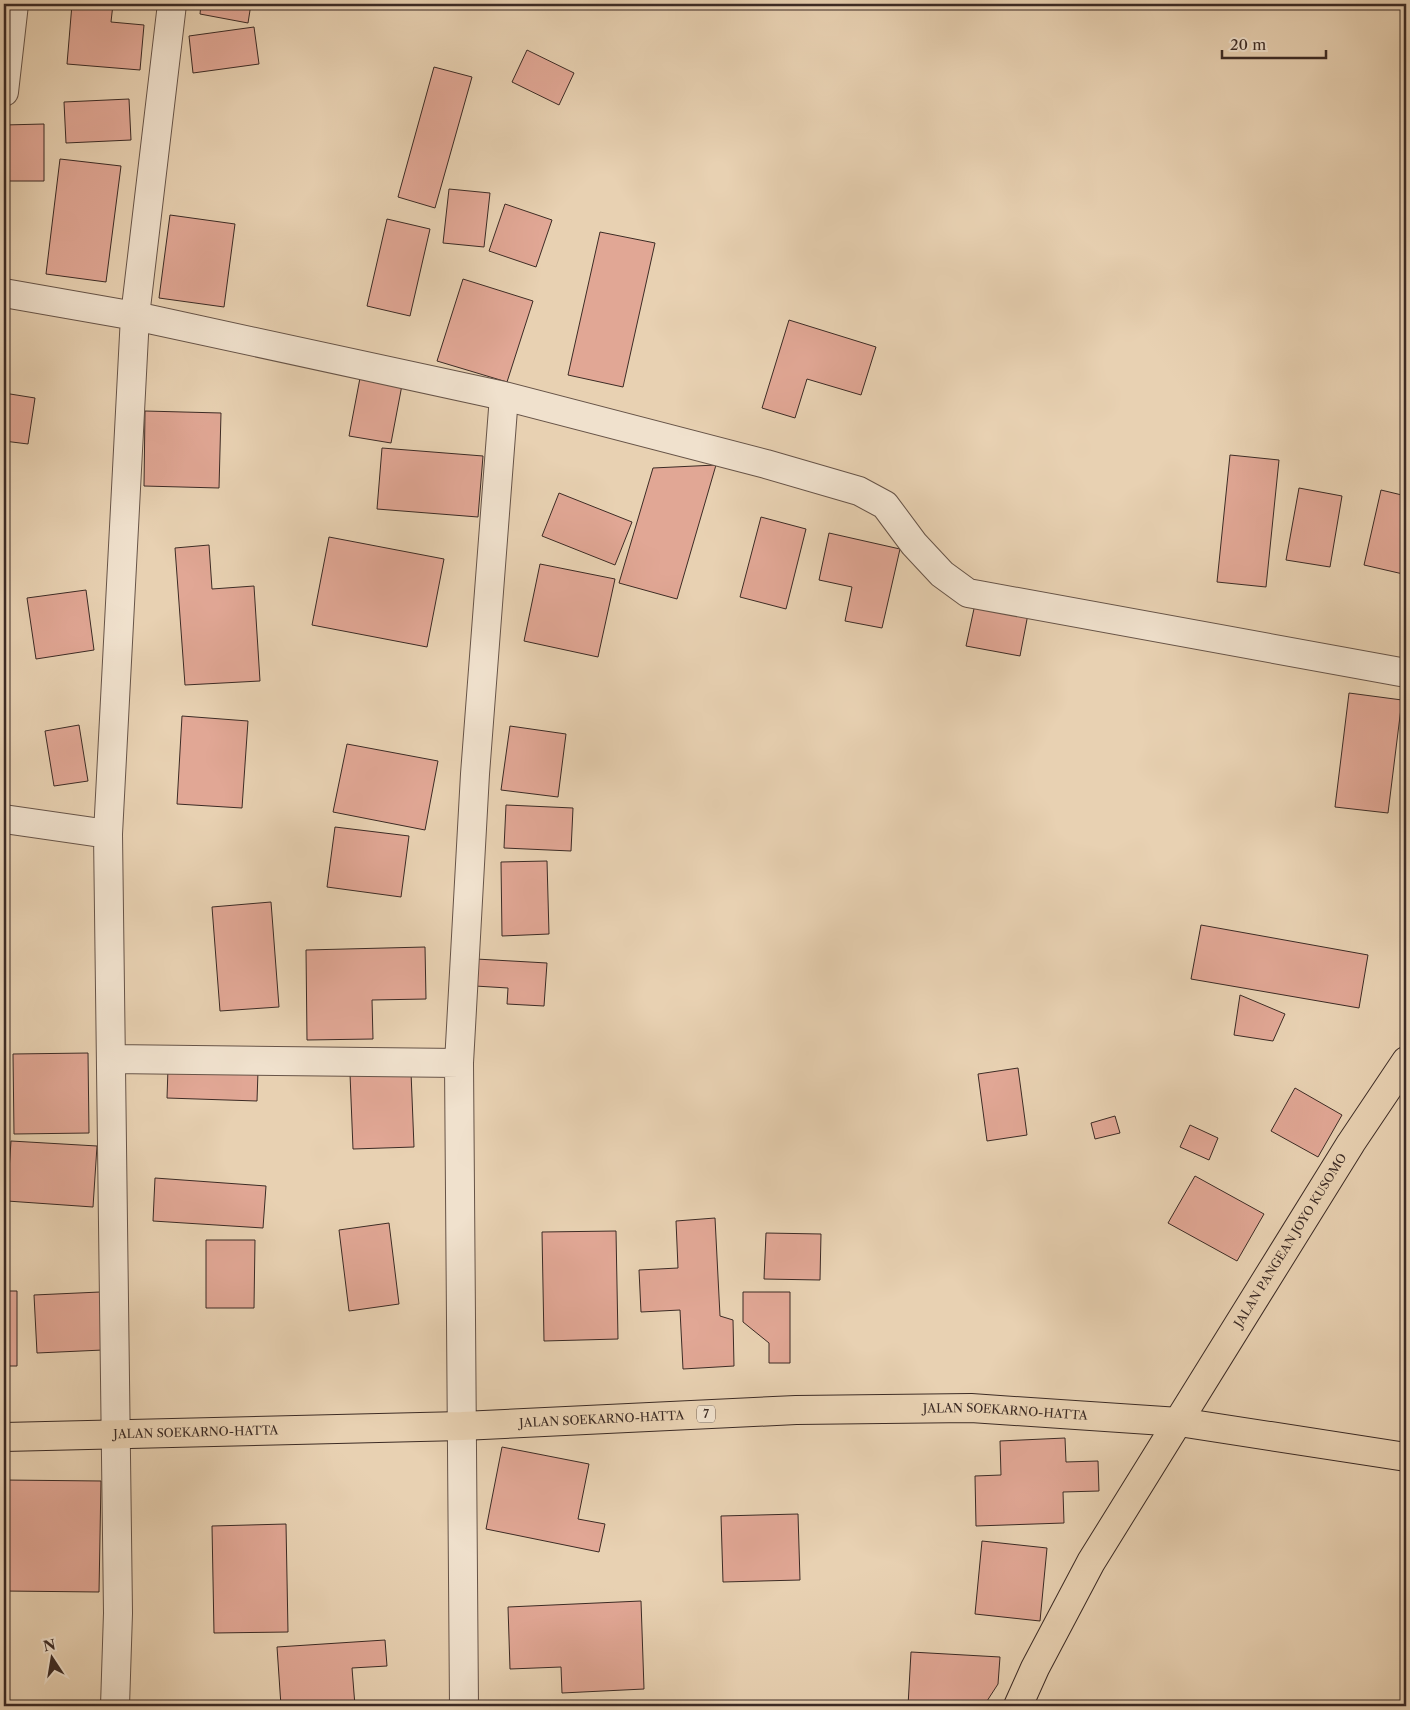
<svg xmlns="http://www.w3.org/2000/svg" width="1410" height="1710" font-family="'Libre Caslon Text',serif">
	<rect width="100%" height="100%" fill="#e8d1b2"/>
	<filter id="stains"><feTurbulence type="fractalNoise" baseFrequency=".004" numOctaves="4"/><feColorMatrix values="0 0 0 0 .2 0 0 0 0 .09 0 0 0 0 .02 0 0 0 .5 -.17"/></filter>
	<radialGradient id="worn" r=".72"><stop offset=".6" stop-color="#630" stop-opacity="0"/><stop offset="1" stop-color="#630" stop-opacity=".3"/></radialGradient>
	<path fill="#e1a795" stroke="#3c2b25" d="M72,4H113L111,22L144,25L140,70L67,64Z
		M201,4H251L248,23L200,14Z
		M254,27L259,64L193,73L189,36Z
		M527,50L574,73L559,105L512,82Z
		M434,67L472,77L435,208L398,197Z
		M129,99L131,140L66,143L64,102Z
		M44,124V181H4V125Z
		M60,159L121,166L106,282L46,274Z
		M449,189L490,193L484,247L443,243Z
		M505,204L552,220L536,267L489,251Z
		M170,215L235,224L224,307L159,298Z
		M387,219L430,229L410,316L367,306Z
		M600,232L655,243L623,387L568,375Z
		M463,279L533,301L507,382L437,361Z
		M789,320L876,347L861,395L807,379L795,418L762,408Z
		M360,378L402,385L391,443L349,436Z
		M4,393L35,398L28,444L4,441Z
		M145,411L221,413L219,488L144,486Z
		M382,448L483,456L478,517L377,509Z
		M1230,455L1279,460L1266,587L1217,582Z
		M716,465L677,599L619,583L653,468Z
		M1299,488L1342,496L1330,567L1286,560Z
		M1381,490L1406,496V560L1403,574L1364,565Z
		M559,493L632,522L615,565L542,536Z
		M761,517L806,529L786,609L740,597Z
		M829,533L900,549L882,628L845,621L852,587L819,580Z
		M329,537L444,559L427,647L312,625Z
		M209,545L212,589L254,586L260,681L185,685L175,548Z
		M540,564L615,579L598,657L524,641Z
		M86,590L94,650L36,659L27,598Z
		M975,604L1028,614L1020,656L966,646Z
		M1349,693L1402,700L1388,813L1335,807Z
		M182,716L248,721L242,808L177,804Z
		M79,725L88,781L54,786L45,731Z
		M510,726L566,734L558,797L501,790Z
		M347,744L438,761L425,830L333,812Z
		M506,805L573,808L571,851L504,848Z
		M335,827L409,836L401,897L327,887Z
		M547,861L549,934L502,936L501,862Z
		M271,902L279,1007L220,1011L212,907Z
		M1201,925L1368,955L1359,1008L1191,979Z
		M425,947L426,999L372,1000L373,1039L307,1040L306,950Z
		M476,959L547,963L544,1006L507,1004L508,988L475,986Z
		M1240,995L1285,1014L1273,1041L1234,1035Z
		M88,1053L89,1133L14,1134L13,1054Z
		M168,1068L258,1071L257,1101L167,1098Z
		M1018,1068L1027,1135L987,1141L978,1074Z
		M411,1072L414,1147L353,1149L350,1074Z
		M1295,1088L1342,1115L1318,1157L1271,1131Z
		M1115,1116L1120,1133L1095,1139L1091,1123Z
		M1190,1125L1218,1138L1209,1160L1180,1147Z
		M11,1141L97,1146L93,1207L7,1201Z
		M1195,1176L1264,1214L1237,1261L1168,1223Z
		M155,1178L266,1186L263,1228L153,1221Z
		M715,1218L720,1316L733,1320L734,1366L683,1369L680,1310L641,1312L639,1270L678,1268L676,1221Z
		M389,1223L399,1304L349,1311L339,1230Z
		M616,1231L618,1339L544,1341L542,1232Z
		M766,1233L821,1234L820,1280L764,1279Z
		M206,1240H255L254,1308H206Z
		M4,1291H17V1366H4Z
		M100,1292L103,1350L37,1353L34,1295Z
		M743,1292H790V1363H769V1343L743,1322Z
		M1065,1438L1066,1462L1098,1461L1099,1491L1063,1492L1064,1523L976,1526L975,1476L1001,1475L1000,1441Z
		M502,1447L589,1464L578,1519L605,1524L599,1552L486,1529Z
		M4,1480L101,1481L99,1592L4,1591Z
		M798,1514L800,1580L723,1582L721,1516Z
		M286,1524L288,1632L214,1633L212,1526Z
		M982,1541L1047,1548L1040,1621L975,1614Z
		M641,1601L644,1689L562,1693L561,1667L510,1669L508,1607Z
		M385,1640L387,1666L352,1668L355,1706H281L277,1647Z
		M911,1652L1000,1657L998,1684L987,1701V1706H908Z
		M65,1704V1706H4Z"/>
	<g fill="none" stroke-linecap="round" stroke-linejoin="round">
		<g stroke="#675448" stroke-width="30">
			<path id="minor" d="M4,92L14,4
				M4,293L135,316L504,396L766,464L859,491L885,505L914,544L942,574L968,593L1406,673
				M4,819L108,834
				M112,1059L459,1063
				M115,1706L118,1613L108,834L135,316L172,4
				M464,1706L459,1063L475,774L504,396"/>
		</g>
		<g stroke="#3c2b25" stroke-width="30">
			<g id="major">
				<path id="s1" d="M1018,1706L1035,1668L1091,1562L1351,1143L1406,1061"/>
			</g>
		</g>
		<g stroke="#3c2b25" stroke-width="30">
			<g id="highway">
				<path id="s2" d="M4,1437L462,1426L796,1410L971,1408L1179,1422L1406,1457"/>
			</g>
		</g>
		<use href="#minor" stroke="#f0e1cd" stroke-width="28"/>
		<use href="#major" stroke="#e8d1b2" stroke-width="28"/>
		<use href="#highway" stroke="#e8d1b2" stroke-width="28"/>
	</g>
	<g text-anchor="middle" stroke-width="5" stroke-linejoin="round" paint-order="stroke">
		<rect fill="#f0e1cd" stroke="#726257" stroke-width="1" x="697" y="1405.5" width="18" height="17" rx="4"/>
		<g font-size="11" font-weight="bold" fill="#3c2b25">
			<text x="706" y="1418">7</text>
		</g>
		<g font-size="12" fill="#3c2b25" stroke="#f0e1cd">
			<text dy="4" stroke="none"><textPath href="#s1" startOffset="540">JALAN PANGEAN JOYO KUSOMO</textPath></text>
			<text dy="4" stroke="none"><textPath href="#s2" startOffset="1002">JALAN SOEKARNO-HATTA</textPath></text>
			<text dy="4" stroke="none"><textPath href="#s2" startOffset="598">JALAN SOEKARNO-HATTA</textPath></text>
			<text dy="4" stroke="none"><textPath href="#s2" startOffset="192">JALAN SOEKARNO-HATTA</textPath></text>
		</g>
	</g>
	<rect width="1410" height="1710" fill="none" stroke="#e8d1b2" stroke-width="20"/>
	<rect x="5" y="5" width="1400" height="1700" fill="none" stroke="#3c2b25" stroke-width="2.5"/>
	<rect x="10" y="10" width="1390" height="1690" fill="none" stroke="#3c2b25"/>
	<g transform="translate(52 1658) rotate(348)" stroke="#f0e1cd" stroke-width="4" paint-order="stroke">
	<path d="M0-4L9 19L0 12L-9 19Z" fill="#3c2b25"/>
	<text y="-8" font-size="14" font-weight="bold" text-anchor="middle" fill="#3c2b25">N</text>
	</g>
	<path d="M1222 50v8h104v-8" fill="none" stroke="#3c2b25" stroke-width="2.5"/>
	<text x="1230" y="50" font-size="15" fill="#3c2b25" stroke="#f0e1cd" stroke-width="4" paint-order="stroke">20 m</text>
	<rect width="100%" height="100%" filter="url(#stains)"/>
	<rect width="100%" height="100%" fill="url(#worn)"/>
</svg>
